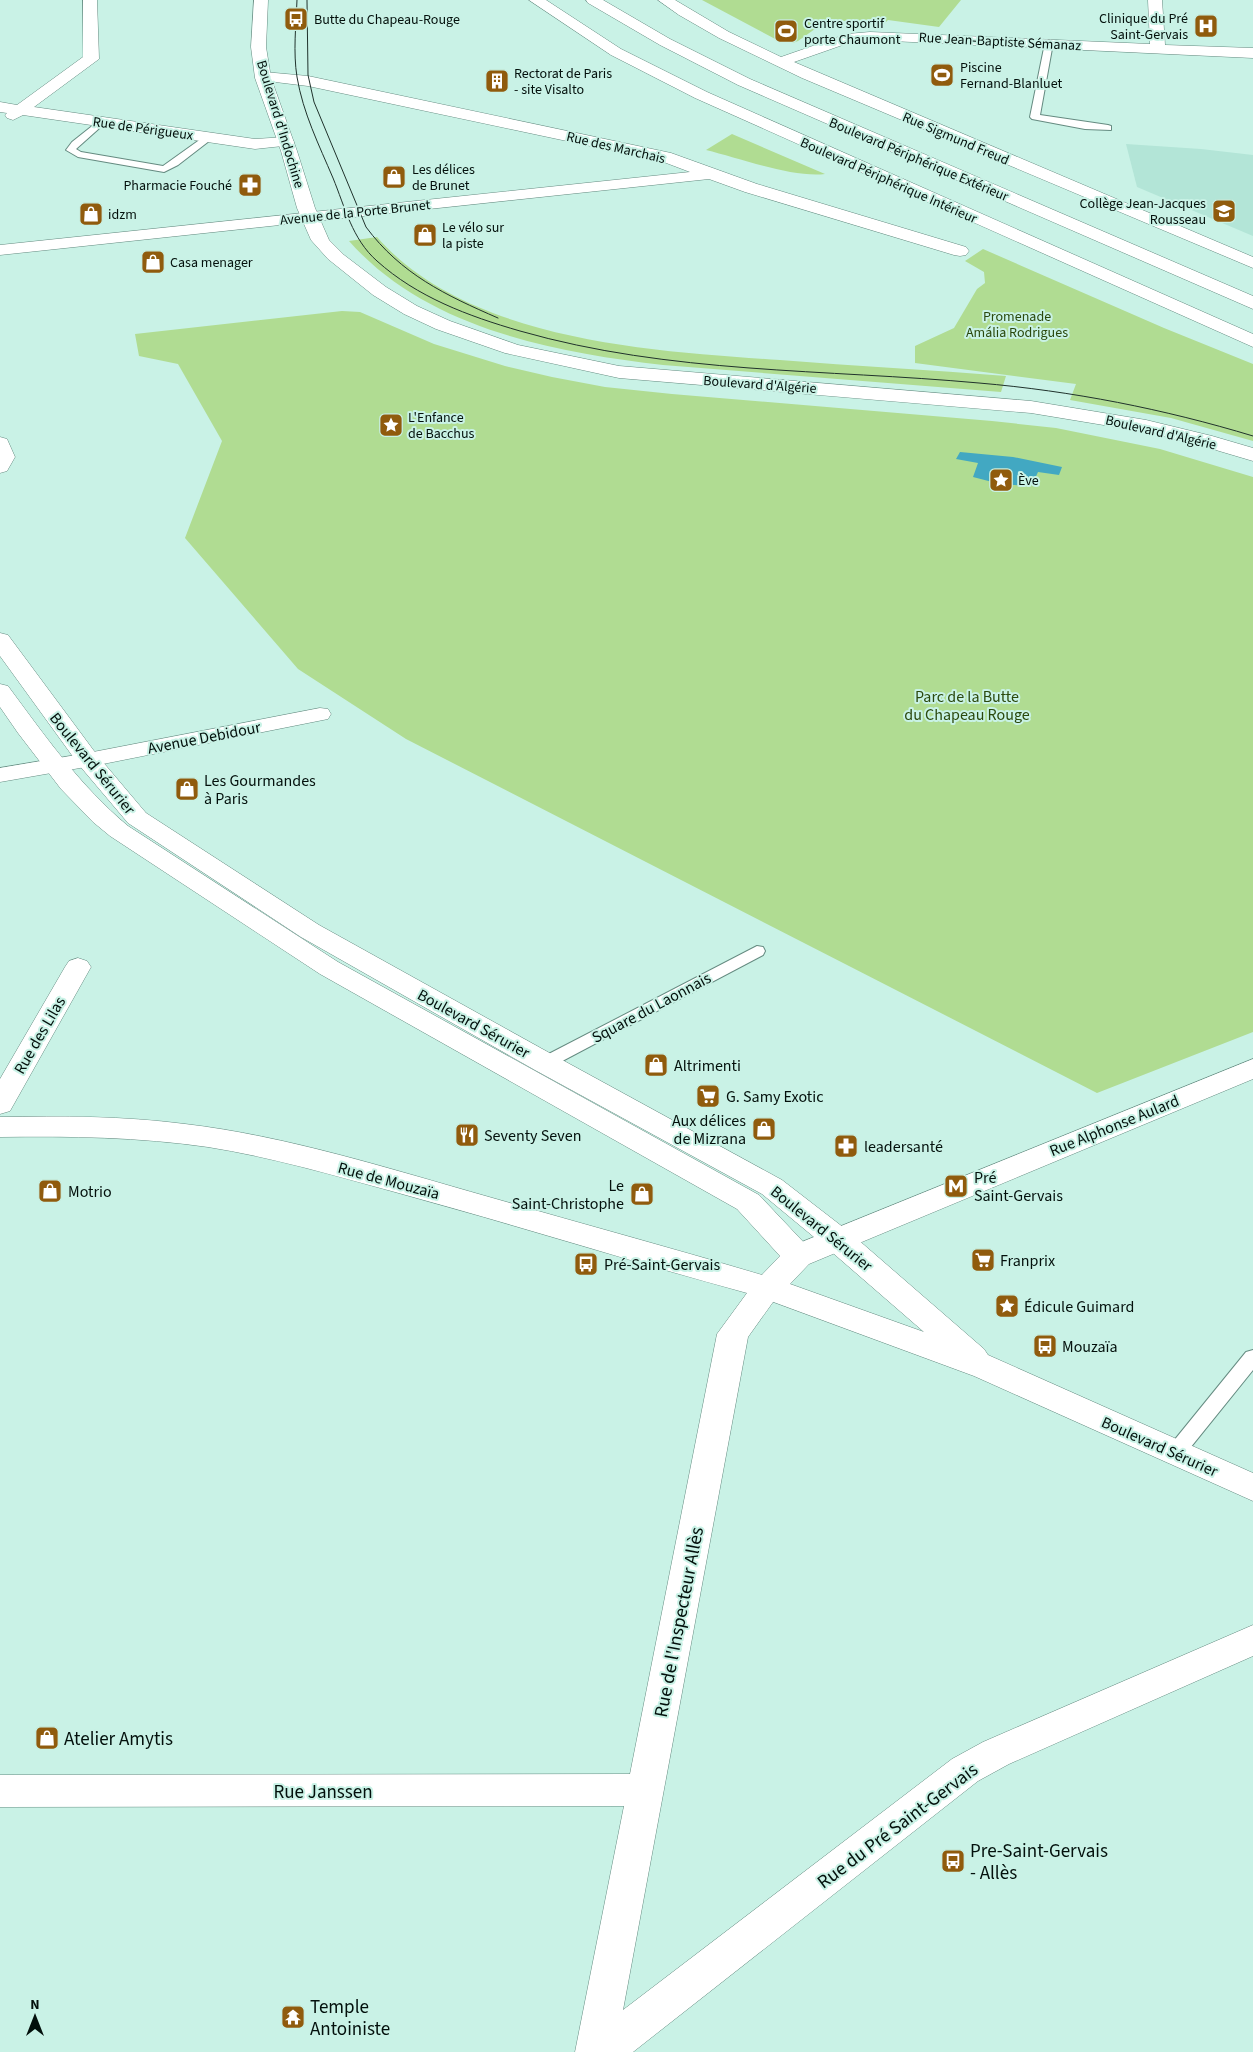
<svg xmlns="http://www.w3.org/2000/svg" width="1253" height="2052" font-family="'Source Sans 3',sans-serif">
	<rect width="100%" height="100%" fill="#c9f2e6"/>
	<path fill="#b3e5d7" d="M1126,144L1201,149L1253,155V236L1137,187Z"/>
	<path fill="#b0dc92" d="M702,0H961L939,27L888,20L882,26L829,19L798,41L793,43L779,41Z
		M732,134L825,174C793,178 739,158 706,150Z
		M377,237C468,341 651,351 780,360C855,366 931,370 1006,376L1001,392L663,365C552,352 426,328 349,241Z
		M983,249L1164,328L1253,364V441L1171,418L1070,400L1076,384L915,363V346L954,328L977,289L985,283L984,272L965,261Z
		M342,311L360,312L434,344L505,366L552,377L605,387L672,394L992,421L1056,428L1160,449L1253,477V1032L1097,1093L406,739L298,669L185,538L222,441L178,364L139,356L135,334Z"/>
	<path fill="#42a8c2" d="M960,452L1013,457L1062,467L1059,475L1038,472L1033,483L1030,482L1028,486L1000,484L973,477L978,463L956,459Z"/>
	<g fill="none" stroke-linecap="round" stroke-linejoin="round">
		<g stroke="#658b81" stroke-width="2">
			<path id="service" d="M1049,40L1053,43L1040,115L1108,125L1111,126V130L1085,129L1032,119L1030,117L1045,43Z
				M101,119L104,120V124L76,149L81,152L163,166L205,136L208,135L213,138L178,165L164,172L78,157L66,150L72,142Z
				M757,946L763,947L765,951L763,955L551,1067L545,1069L539,1067L537,1063L539,1059Z
				M1253,1350V1370L1182,1458L1175,1461L1168,1458L1165,1453L1168,1448L1246,1352Z"/>
		</g>
		<g stroke="#658b81" stroke-width="1">
			<path id="pedestrian" d="M320,708L328,709L331,714L328,719L88,767L80,765L77,760L80,755L88,753Z"/>
		</g>
		<g stroke="#658b81" stroke-width="1">
			<path id="minor" d="M83,0H97L99,59L34,107L255,139L286,137L292,139L294,142L292,145L255,149L23,115L13,120L7,118L5,115L7,113L0,112V102L17,105L83,57Z
				M658,0H675L729,32L781,57L847,34L870,32L1150,44L1148,0H1162L1165,45L1253,48V58L870,40L854,41L794,62L1253,257V268L802,78L719,38L679,15Z
				M264,72L308,76L671,153L757,184L966,247L969,251L966,255L960,256L954,255L745,192L709,179L0,255V245L690,172L661,161L308,86L259,80L256,77L259,74Z
				M88,753L97,755L100,760L97,765L0,782V768Z
				M78,958L87,961L91,967L10,1111L0,1114V1079L65,967L69,961Z
				M1253,1059V1079L809,1264L798,1267L787,1264L783,1256L787,1248Z
				M0,1117C62,1116 123,1116 185,1124C287,1136 390,1169 489,1197C586,1225 683,1251 779,1280L783,1288L748,1337L623,2010L952,1759L983,1742L1253,1625V1656L1009,1764L978,1781L633,2052H575L624,1806L0,1807V1775L630,1774L717,1334L747,1293C629,1261 513,1224 395,1192C333,1175 271,1157 208,1147C139,1137 70,1136 0,1137Z"/>
		</g>
		<g stroke="#658b81" stroke-width="1">
			<path id="tertiary" d="M0,437L7,439L15,457L7,471L0,473Z
				M0,633L8,635L97,755L146,813L319,925L555,1056L782,1180L848,1231L984,1349L988,1355L1253,1473V1501L974,1376L757,1296L753,1288L757,1280L780,1256L737,1209L320,974L110,836L93,822L61,789L18,733L0,707V684L8,686C45,736 80,786 128,826L338,962L759,1195L809,1248L813,1256L809,1264L790,1284L924,1332L826,1247L762,1194L535,1070L301,937L128,823L79,765L0,656Z"/>
		</g>
		<g stroke="#658b81" stroke-width="1">
			<path id="primary" d="M254,0H268L266,47L271,78L297,151L315,208L329,240L344,255L386,287L417,306L450,321L518,345L619,366L1031,401L1146,420L1212,436L1253,448V461L1199,445L1146,432L1031,413L619,378L505,353L436,329L404,314L373,295L328,259L311,240L297,208L281,151L255,78L251,47Z"/>
		</g>
		<g stroke="#658b81" stroke-width="1">
			<path id="trunk" d="M529,0H546L621,49L707,92L1253,334V347L695,98L611,55Z
				M586,0H603L670,39L750,79L1253,296V309L738,85L660,45L588,3Z"/>
		</g>
		<use href="#service" fill="#fff" fill-rule="evenodd"/>
		<use href="#pedestrian" fill="#fff" fill-rule="evenodd"/>
		<use href="#minor" fill="#fff" fill-rule="evenodd"/>
		<use href="#tertiary" fill="#fff" fill-rule="evenodd"/>
		<use href="#primary" fill="#fff" fill-rule="evenodd"/>
		<use href="#trunk" fill="#fff" fill-rule="evenodd"/>
		<path stroke="#20322c" stroke-width="1" d="M297,0C296,26 293,52 297,77C303,113 319,145 333,178C345,207 352,239 377,261C417,297 468,316 520,331C670,374 825,369 979,383C1072,391 1164,409 1253,436
			M307,0L308,75L314,102L366,227C401,274 445,295 498,318"/>
	</g>
	<defs>
		<g id="bus-square" transform="scale(1.25)"><rect x="-9" y="-9" width="18" height="18" rx="4" fill="#905b0d" stroke="#c9f2e6"/><path d="M-5-6H5V4H4V6H2V4H-2V6H-4V4H-5ZM-3.5-4V0h7V-4ZM-3.5 1.2v1.5H-2V1.2ZM2 1.2v1.5H3.5V1.2Z" fill="#fff"/></g>
		<g id="hospital-square" transform="scale(1.25)"><rect x="-9" y="-9" width="18" height="18" rx="4" fill="#905b0d" stroke="#c9f2e6"/><path d="M-5-5h3v3.5h4V-5h3V5h-3V1.5h-4V5h-3Z" fill="#fff"/></g>
		<g id="stadium-square" transform="scale(1.25)"><rect x="-9" y="-9" width="18" height="18" rx="4" fill="#905b0d" stroke="#c9f2e6"/><path d="M0-5a6.5 5 0 1 0 0 10a6.5 5 0 1 0 0-10ZM-3.5-1.8h7v3.6h-7Z" fill="#fff"/></g>
		<g id="building-square" transform="scale(1.25)"><rect x="-9" y="-9" width="18" height="18" rx="4" fill="#905b0d" stroke="#c9f2e6"/><path d="M-4-6H4V6H1V3H-1V6H-4ZM-2.5-4.3h1.7v1.8h-1.7ZM.8-4.3h1.7v1.8H.8ZM-2.5-1h1.7V.8h-1.7ZM.8-1h1.7V.8H.8Z" fill="#fff"/></g>
		<g id="shop-square" transform="scale(1.25)"><rect x="-9" y="-9" width="18" height="18" rx="4" fill="#905b0d" stroke="#c9f2e6"/><path d="M-5-2.5h2.3a2.7 3.5 0 0 1 5.4 0H5L5.5 6h-11ZM-1.5-2.5h3a1.5 2.3 0 0 0-3 0Z" fill="#fff"/></g>
		<g id="pharmacy-square" transform="scale(1.25)"><rect x="-9" y="-9" width="18" height="18" rx="4" fill="#905b0d" stroke="#c9f2e6"/><path d="M-2-6h4v4h4v4h-4v4h-4v-4h-4v-4h4Z" fill="#fff"/></g>
		<g id="school-square" transform="scale(1.25)"><rect x="-9" y="-9" width="18" height="18" rx="4" fill="#905b0d" stroke="#c9f2e6"/><path d="M0-5L7-2L0 1L-7-2ZM-4 1L0 2.5L4 1V4Q0 6-4 4Z" fill="#fff"/></g>
		<g id="sight-square" transform="scale(1.25)"><rect x="-9" y="-9" width="18" height="18" rx="4" fill="#905b0d" stroke="#c9f2e6"/><path d="M0-6L1.8-2.2L6-1.7L2.9 1.2L3.7 5.4L0 3.3L-3.7 5.4L-2.9 1.2L-6-1.7L-1.8-2.2Z" fill="#fff"/></g>
		<g id="supermarket-square" transform="scale(1.25)"><rect x="-9" y="-9" width="18" height="18" rx="4" fill="#905b0d" stroke="#c9f2e6"/><path d="M-6-5.5h2.5l.6 2H6L4.5 2H-2.5L-4.4-4H-6ZM-1.5 3.2a1.3 1.3 0 1 0 .1 0ZM3 3.2a1.3 1.3 0 1 0 .1 0Z" fill="#fff"/></g>
		<g id="restaurant-square" transform="scale(1.25)"><rect x="-9" y="-9" width="18" height="18" rx="4" fill="#905b0d" stroke="#c9f2e6"/><path d="M-5-6h1v4h1v-4h1v4h1v-4h1v5L-1.5 .5V6h-2V.5L-5-1ZM5-6V6H3V1.5H1.5Q1.5-4 5-6Z" fill="#fff"/></g>
		<g id="metro-square" transform="scale(1.25)"><rect x="-9" y="-9" width="18" height="18" rx="4" fill="#905b0d" stroke="#c9f2e6"/><path d="M-5.5 5V-5H-3L0 0L3-5H5.5V5H3V-.5L0 4L-3-.5V5Z" fill="#fff"/></g>
		<g id="temple-square" transform="scale(1.25)"><rect x="-9" y="-9" width="18" height="18" rx="4" fill="#905b0d" stroke="#c9f2e6"/><path d="M0-6L5-2H3V0L6.5 2.5H4V6H1.5V3h-3V6H-4V2.5H-6.5L-3 0V-2H-5Z" fill="#fff"/></g>
	</defs>
	<g fill-rule="evenodd">
		<use href="#bus-square" x="296" y="19"/>
		<use href="#hospital-square" x="1206" y="26"/>
		<use href="#stadium-square" x="786" y="31"/>
		<use href="#stadium-square" x="942" y="75"/>
		<use href="#building-square" x="497" y="81"/>
		<use href="#shop-square" x="394" y="177"/>
		<use href="#pharmacy-square" x="250" y="185"/>
		<use href="#school-square" x="1224" y="211"/>
		<use href="#shop-square" x="91" y="214"/>
		<use href="#shop-square" x="425" y="235"/>
		<use href="#shop-square" x="153" y="262"/>
		<use href="#sight-square" x="391" y="425"/>
		<use href="#sight-square" x="1001" y="480"/>
		<use href="#shop-square" x="187" y="789"/>
		<use href="#shop-square" x="656" y="1065"/>
		<use href="#supermarket-square" x="708" y="1096"/>
		<use href="#shop-square" x="764" y="1129"/>
		<use href="#restaurant-square" x="467" y="1135"/>
		<use href="#pharmacy-square" x="846" y="1146"/>
		<use href="#metro-square" x="956" y="1186"/>
		<use href="#shop-square" x="50" y="1191"/>
		<use href="#shop-square" x="642" y="1194"/>
		<use href="#supermarket-square" x="983" y="1260"/>
		<use href="#bus-square" x="586" y="1264"/>
		<use href="#sight-square" x="1007" y="1306"/>
		<use href="#bus-square" x="1045" y="1346"/>
		<use href="#shop-square" x="47" y="1738"/>
		<use href="#bus-square" x="953" y="1861"/>
		<use href="#temple-square" x="293" y="2017"/>
	</g>
	<g text-anchor="middle" stroke-width="4" stroke-linejoin="round" paint-order="stroke">
		<g font-size="14" fill="#03100c" stroke="#c9f2e6" text-anchor="start">
			<text x="1188" y="23" text-anchor="end">Clinique du Pré<tspan x="1188" dy="16">Saint-Gervais</tspan></text>
			<text x="314" y="24">Butte du Chapeau-Rouge</text>
			<text x="804" y="28">Centre sportif<tspan x="804" dy="16">porte Chaumont</tspan></text>
			<text x="960" y="72">Piscine<tspan x="960" dy="16">Fernand-Blanluet</tspan></text>
			<text x="514" y="78">Rectorat de Paris<tspan x="514" dy="16">- site Visalto</tspan></text>
			<text x="412" y="174">Les délices<tspan x="412" dy="16">de Brunet</tspan></text>
			<text x="232" y="190" text-anchor="end">Pharmacie Fouché</text>
			<text x="1206" y="208" text-anchor="end">Collège Jean-Jacques<tspan x="1206" dy="16">Rousseau</tspan></text>
			<text x="108" y="219">idzm</text>
			<text x="442" y="232">Le vélo sur<tspan x="442" dy="16">la piste</tspan></text>
			<text x="170" y="267">Casa menager</text>
			<text x="408" y="422">L'Enfance<tspan x="408" dy="16">de Bacchus</tspan></text>
			<text x="1018" y="485">Ève</text>
		</g>
		<g font-size="14" fill="#03100c" stroke="#c9f2e6">
			<text transform="translate(1000 41) rotate(3)" y="5">Rue Jean-Baptiste Sémanaz</text>
			<text transform="translate(281 124) rotate(73)" y="5">Boulevard d'Indochine</text>
			<text transform="translate(143 128) rotate(8)" y="5">Rue de Périgueux</text>
			<text transform="translate(956 138) rotate(23)" y="5">Rue Sigmund Freud</text>
			<text transform="translate(616 147) rotate(13)" y="5">Rue des Marchais</text>
			<text transform="translate(919 159) rotate(23)" y="5">Boulevard Périphérique Extérieur</text>
			<text transform="translate(889 180) rotate(24)" y="5">Boulevard Périphérique Intérieur</text>
			<text transform="translate(355 212) rotate(-6)" y="5">Avenue de la Porte Brunet</text>
			<text transform="translate(760 384) rotate(4)" y="5">Boulevard d'Algérie</text>
			<text transform="translate(1161 432) rotate(13)" y="5">Boulevard d'Algérie</text>
		</g>
		<g font-size="14" fill="#2a480c" stroke="#c9f2e6">
			<text x="1017" y="321">Promenade<tspan x="1017" dy="16">Amália Rodrigues</tspan></text>
		</g>
		<g font-size="16" fill="#2a480c" stroke="#c9f2e6">
			<text x="967" y="702">Parc de la Butte<tspan x="967" dy="18">du Chapeau Rouge</tspan></text>
		</g>
		<g font-size="16" fill="#03100c" stroke="#c9f2e6">
			<text transform="translate(204 737) rotate(-11)" y="6">Avenue Debidour</text>
			<text transform="translate(93 763) rotate(51)" y="6">Boulevard Sérurier</text>
			<text transform="translate(651 1007) rotate(-28)" y="6">Square du Laonnais</text>
			<text transform="translate(474 1023) rotate(29)" y="6">Boulevard Sérurier</text>
			<text transform="translate(39 1035) rotate(-60)" y="6">Rue des Lilas</text>
			<text transform="translate(1114 1125) rotate(-22)" y="6">Rue Alphonse Aulard</text>
			<text transform="translate(389 1180) rotate(15)" y="6">Rue de Mouzaïa</text>
			<text transform="translate(822 1228) rotate(39)" y="6">Boulevard Sérurier</text>
			<text transform="translate(1160 1446) rotate(24)" y="6">Boulevard Sérurier</text>
		</g>
		<g font-size="16" fill="#03100c" stroke="#c9f2e6" text-anchor="start">
			<text x="204" y="786">Les Gourmandes<tspan x="204" dy="18">à Paris</tspan></text>
			<text x="674" y="1071">Altrimenti</text>
			<text x="726" y="1102">G. Samy Exotic</text>
			<text x="746" y="1126" text-anchor="end">Aux délices<tspan x="746" dy="18">de Mizrana</tspan></text>
			<text x="484" y="1141">Seventy Seven</text>
			<text x="864" y="1152">leadersanté</text>
			<text x="974" y="1183">Pré<tspan x="974" dy="18">Saint-Gervais</tspan></text>
			<text x="624" y="1191" text-anchor="end">Le<tspan x="624" dy="18">Saint-Christophe</tspan></text>
			<text x="68" y="1197">Motrio</text>
			<text x="1000" y="1266">Franprix</text>
			<text x="604" y="1270">Pré-Saint-Gervais</text>
			<text x="1024" y="1312">Édicule Guimard</text>
			<text x="1062" y="1352">Mouzaïa</text>
		</g>
		<g font-size="19" fill="#03100c" stroke="#c9f2e6">
			<text transform="translate(678 1622) rotate(-79)" y="7">Rue de l'Inspecteur Allès</text>
			<text x="323" y="1798">Rue Janssen</text>
			<text transform="translate(897 1825) rotate(-37)" y="7">Rue du Pré Saint-Gervais</text>
		</g>
		<g font-size="19" fill="#03100c" stroke="#c9f2e6" text-anchor="start">
			<text x="64" y="1745">Atelier Amytis</text>
			<text x="970" y="1857">Pre-Saint-Gervais<tspan x="970" dy="22">- Allès</tspan></text>
			<text x="310" y="2013">Temple<tspan x="310" dy="22">Antoiniste</tspan></text>
		</g>
	</g>
	<g transform="translate(35 2017)" stroke="#c9f2e6" stroke-width="4" paint-order="stroke">
	<path d="M0-4L9 19L0 12L-9 19Z" fill="#03100c"/>
	<text y="-8" font-size="14" font-weight="bold" text-anchor="middle" fill="#03100c">N</text>
	</g>
</svg>
